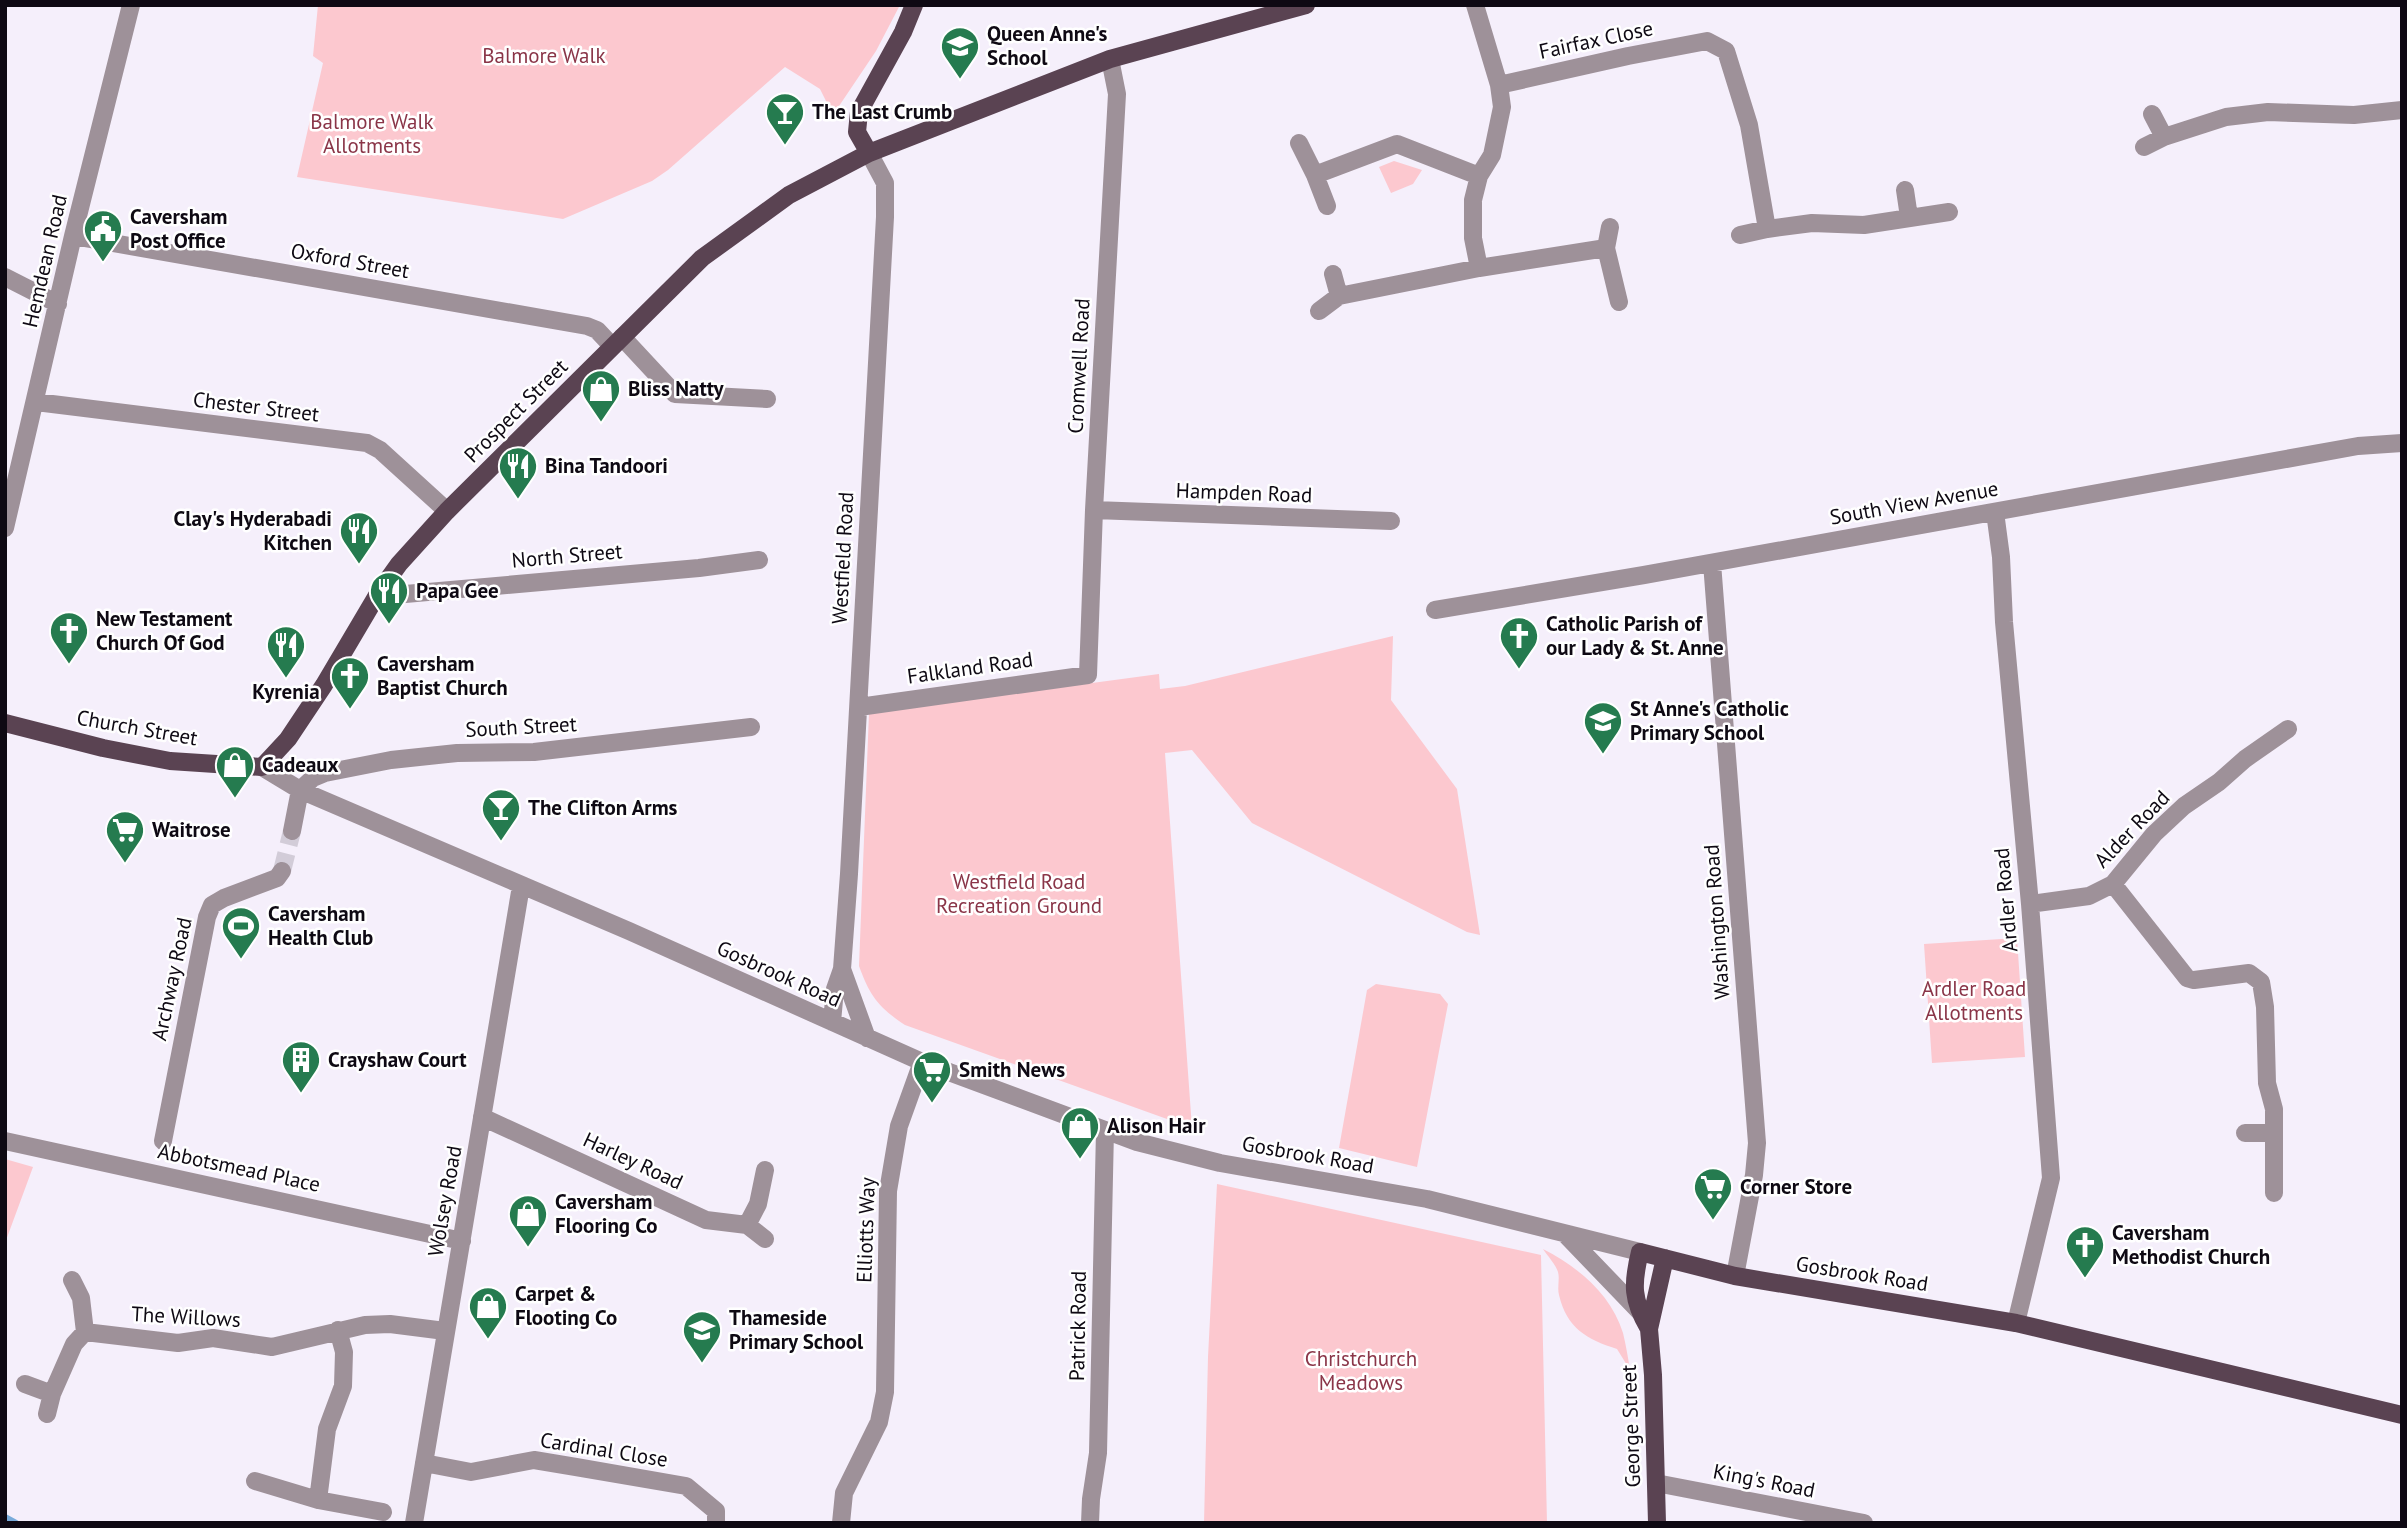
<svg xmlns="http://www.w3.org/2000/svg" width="2407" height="1528" font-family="'PT Sans',sans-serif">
	<rect width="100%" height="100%" fill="#f5effb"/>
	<path fill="#fcc8cf" d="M318,5H900L876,51L833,115L820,89L785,67L668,170L652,181L563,219L297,177L323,63L313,56Z
		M1394,161L1422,170L1413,184L1391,193L1379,167Z
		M1393,636L1391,700L1457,789L1480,935L1467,932L1252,823L1192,750L1165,753L1192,1128L905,1025C878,1007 870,996 859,966L869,713L1159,674L1160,689L1185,686Z
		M2017,938L2025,1057L1932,1063L1924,944Z
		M1376,984L1440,994L1448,1004L1417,1167L1339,1148L1367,990Z
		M5,1159L33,1167L5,1243Z
		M1217,1184L1541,1255L1547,1523H1204L1208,1357Z
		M1543,1249C1578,1267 1611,1294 1623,1333C1626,1345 1628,1358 1630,1370L1617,1349C1586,1339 1567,1328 1559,1295C1557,1287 1560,1279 1558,1272C1556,1265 1547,1255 1543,1249Z"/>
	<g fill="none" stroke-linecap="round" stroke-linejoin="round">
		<path stroke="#79abda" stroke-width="6" d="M5,1517L16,1523"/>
		<path stroke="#d2ccd8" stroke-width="18" stroke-dasharray="18 9" stroke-linecap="butt" d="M282,871L292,831"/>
		<path stroke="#9e9199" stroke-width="18" d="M1475,5L1499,85L1502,107L1492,155L1479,176L1473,200V238L1479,268L1606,248L1610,227
			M1499,85L1628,56L1707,41L1726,51L1749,125L1767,229L1812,223L1864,225L1949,212
			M2152,114L2164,137
			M1299,143L1315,175L1397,144L1479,176
			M2144,147L2164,137L2226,117L2268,112L2354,115L2402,110
			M1315,175L1327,206
			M1905,190L1909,217
			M1740,235L1767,229
			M73,236L587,326L597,330L612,346
			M1606,248L1619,302
			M1333,274L1339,296
			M5,277L58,304
			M1319,311L1339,296L1479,268
			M622,337L675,394L767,399
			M36,402L367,443L380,450L447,511
			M1094,510L1391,521
			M1995,512L2001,557L2004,622L2030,904L2051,1178L2016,1323
			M5,528L73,236L131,5
			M1712,563L1757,1143L1754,1175L1735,1276
			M379,592L394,595L699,568L759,560
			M1435,610L1644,575L2358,446L2402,443
			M859,707L1088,675L1094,510L1117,94L1110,59
			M262,767L300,790L629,931L922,1062L1137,1142L1220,1163L1427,1199L1640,1252
			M292,831L300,790L313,778L325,773L391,760L457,753L534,752L751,727
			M2113,884L2187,978L2194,980L2249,973L2261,982L2265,1007L2267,1083L2274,1109V1193
			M2030,904L2089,896L2113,884L2154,834L2184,806L2219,782L2245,759L2288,729
			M842,969L867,1038
			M832,1022L835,989L842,969L849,874L885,217V183L869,153
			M482,1117L706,1220L747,1225L765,1239
			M2245,1133H2274
			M5,1141L462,1241
			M163,1141L207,917L212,905L224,898L277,878L282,871
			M747,1225L758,1204L765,1170
			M1565,1234L1640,1312
			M72,1280L81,1298L85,1332L178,1343L213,1338L272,1347L365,1325L390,1324L445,1331
			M25,1384L52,1394L47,1414
			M52,1394L74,1344L85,1332
			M424,1463L471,1472L534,1460L576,1467L686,1486L716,1511V1523
			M255,1481L318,1500L383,1512
			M1656,1483L1864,1523
			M318,1500L327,1429L343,1386L344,1352L338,1330
			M414,1523L521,886
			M841,1523L844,1493L879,1422L885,1392L888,1191L899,1126L922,1062
			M1090,1523L1091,1499L1098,1453L1105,1130"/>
		<path stroke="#5a4352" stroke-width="18" d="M869,153L857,132L859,112L903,32L914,5
			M5,723L103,748L170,761L262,767L288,739L324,685L379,592L399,564L447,511L702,258L789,195L869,153L1110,59L1306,5
			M1649,1329C1632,1300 1632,1284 1640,1252L1735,1276L2016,1323L2402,1415
			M1657,1523L1653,1375L1649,1329L1665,1258"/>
	</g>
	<defs>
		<g id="school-pin" transform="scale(2.0125)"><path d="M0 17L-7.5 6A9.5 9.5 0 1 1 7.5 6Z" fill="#257b4f" stroke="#fff"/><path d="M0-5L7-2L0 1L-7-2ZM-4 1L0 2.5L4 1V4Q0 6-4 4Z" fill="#fff"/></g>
		<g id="bar-pin" transform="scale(2.0125)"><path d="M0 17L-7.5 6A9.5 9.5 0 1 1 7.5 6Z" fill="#257b4f" stroke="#fff"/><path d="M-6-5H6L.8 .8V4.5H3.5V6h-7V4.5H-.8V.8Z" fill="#fff"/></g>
		<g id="civic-pin" transform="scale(2.0125)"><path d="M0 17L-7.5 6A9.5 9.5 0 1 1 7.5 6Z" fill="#257b4f" stroke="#fff"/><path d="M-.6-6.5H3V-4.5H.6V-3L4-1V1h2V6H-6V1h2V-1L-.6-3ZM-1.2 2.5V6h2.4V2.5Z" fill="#fff"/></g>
		<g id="shop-pin" transform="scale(2.0125)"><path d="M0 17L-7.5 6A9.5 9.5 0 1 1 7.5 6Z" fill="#257b4f" stroke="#fff"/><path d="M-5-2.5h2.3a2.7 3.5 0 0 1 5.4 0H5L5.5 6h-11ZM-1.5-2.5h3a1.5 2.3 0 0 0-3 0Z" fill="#fff"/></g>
		<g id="restaurant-pin" transform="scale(2.0125)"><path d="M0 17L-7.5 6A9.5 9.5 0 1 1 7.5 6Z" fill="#257b4f" stroke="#fff"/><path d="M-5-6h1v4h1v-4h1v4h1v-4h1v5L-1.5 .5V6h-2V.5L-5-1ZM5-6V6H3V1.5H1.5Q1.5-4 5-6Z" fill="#fff"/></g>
		<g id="church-pin" transform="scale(2.0125)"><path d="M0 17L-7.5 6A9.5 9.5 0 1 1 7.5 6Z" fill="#257b4f" stroke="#fff"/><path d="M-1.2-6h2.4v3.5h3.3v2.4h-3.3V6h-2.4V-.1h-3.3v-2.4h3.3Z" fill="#fff"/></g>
		<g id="supermarket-pin" transform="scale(2.0125)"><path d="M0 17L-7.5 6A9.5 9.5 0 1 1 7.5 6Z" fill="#257b4f" stroke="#fff"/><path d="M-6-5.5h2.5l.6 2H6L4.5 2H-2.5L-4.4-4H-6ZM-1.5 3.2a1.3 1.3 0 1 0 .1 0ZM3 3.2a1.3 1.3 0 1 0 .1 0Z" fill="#fff"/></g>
		<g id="stadium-pin" transform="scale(2.0125)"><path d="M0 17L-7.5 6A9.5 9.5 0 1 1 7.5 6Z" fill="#257b4f" stroke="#fff"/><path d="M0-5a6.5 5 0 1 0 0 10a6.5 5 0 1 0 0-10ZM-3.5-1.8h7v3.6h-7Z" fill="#fff"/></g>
		<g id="building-pin" transform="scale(2.0125)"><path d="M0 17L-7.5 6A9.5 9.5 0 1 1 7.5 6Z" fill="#257b4f" stroke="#fff"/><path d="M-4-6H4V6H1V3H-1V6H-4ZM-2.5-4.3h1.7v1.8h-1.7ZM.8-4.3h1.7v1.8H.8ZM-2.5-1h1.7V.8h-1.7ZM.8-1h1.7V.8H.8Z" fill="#fff"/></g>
	</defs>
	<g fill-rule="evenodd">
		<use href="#school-pin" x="960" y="46"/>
		<use href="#bar-pin" x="785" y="112"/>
		<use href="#civic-pin" x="103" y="229"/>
		<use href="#shop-pin" x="601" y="389"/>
		<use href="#restaurant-pin" x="518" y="466"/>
		<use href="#restaurant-pin" x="359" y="531"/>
		<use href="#restaurant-pin" x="389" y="591"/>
		<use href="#church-pin" x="69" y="631"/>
		<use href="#church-pin" x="1519" y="636"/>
		<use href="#restaurant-pin" x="286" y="645"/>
		<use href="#church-pin" x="350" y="676"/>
		<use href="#school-pin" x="1603" y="721"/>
		<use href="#shop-pin" x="235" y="765"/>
		<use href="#bar-pin" x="501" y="808"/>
		<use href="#supermarket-pin" x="125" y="830"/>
		<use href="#stadium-pin" x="241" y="926"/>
		<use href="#building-pin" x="301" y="1060"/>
		<use href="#supermarket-pin" x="932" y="1070"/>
		<use href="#shop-pin" x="1080" y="1126"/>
		<use href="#supermarket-pin" x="1713" y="1187"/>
		<use href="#shop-pin" x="528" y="1214"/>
		<use href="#church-pin" x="2085" y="1245"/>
		<use href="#shop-pin" x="488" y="1306"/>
		<use href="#school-pin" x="702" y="1330"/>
	</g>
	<g text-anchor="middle" stroke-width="5" stroke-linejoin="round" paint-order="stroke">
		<g font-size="21" font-weight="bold" fill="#0e0913" stroke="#fff" text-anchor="start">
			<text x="987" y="41">Queen Anne's<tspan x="987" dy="24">School</tspan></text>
			<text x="812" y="119">The Last Crumb</text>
			<text x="130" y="224">Caversham<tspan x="130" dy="24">Post Office</tspan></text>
			<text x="628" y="396">Bliss Natty</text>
			<text x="545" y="473">Bina Tandoori</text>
			<text x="332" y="526" text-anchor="end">Clay's Hyderabadi<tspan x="332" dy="24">Kitchen</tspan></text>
			<text x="416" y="598">Papa Gee</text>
			<text x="96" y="626">New Testament<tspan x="96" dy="24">Church Of God</tspan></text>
			<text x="1546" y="631">Catholic Parish of<tspan x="1546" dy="24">our Lady &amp; St. Anne</tspan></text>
			<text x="377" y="671">Caversham<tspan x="377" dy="24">Baptist Church</tspan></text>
			<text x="286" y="699" text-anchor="middle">Kyrenia</text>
			<text x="1630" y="716">St Anne's Catholic<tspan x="1630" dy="24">Primary School</tspan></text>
			<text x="262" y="772">Cadeaux</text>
			<text x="528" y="815">The Clifton Arms</text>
			<text x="152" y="837">Waitrose</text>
			<text x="268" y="921">Caversham<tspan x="268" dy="24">Health Club</tspan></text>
			<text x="328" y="1067">Crayshaw Court</text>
			<text x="959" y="1077">Smith News</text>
			<text x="1107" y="1133">Alison Hair</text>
			<text x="1740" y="1194">Corner Store</text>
			<text x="555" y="1209">Caversham<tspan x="555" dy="24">Flooring Co</tspan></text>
			<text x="2112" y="1240">Caversham<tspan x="2112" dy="24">Methodist Church</tspan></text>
			<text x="515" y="1301">Carpet &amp;<tspan x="515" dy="24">Flooting Co</tspan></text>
			<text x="729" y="1325">Thameside<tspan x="729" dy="24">Primary School</tspan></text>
		</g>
		<g font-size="21" fill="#0e0913" stroke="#fff">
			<text transform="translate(1596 40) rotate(-12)" y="7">Fairfax Close</text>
			<text transform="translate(45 261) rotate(-77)" y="7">Hemdean Road</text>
			<text transform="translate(350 261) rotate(10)" y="7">Oxford Street</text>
			<text transform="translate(1079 366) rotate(-87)" y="7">Cromwell Road</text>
			<text transform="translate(256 407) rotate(7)" y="7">Chester Street</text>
			<text transform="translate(516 411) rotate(-45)" y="7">Prospect Street</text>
			<text transform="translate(1244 493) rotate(2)" y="7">Hampden Road</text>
			<text transform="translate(1914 503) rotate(-10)" y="7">South View Avenue</text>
			<text transform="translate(567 556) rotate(-5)" y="7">North Street</text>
			<text transform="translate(843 558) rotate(-87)" y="7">Westfield Road</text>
			<text transform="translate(970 668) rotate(-8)" y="7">Falkland Road</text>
			<text transform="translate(521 727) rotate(-3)" y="7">South Street</text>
			<text transform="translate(137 728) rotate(10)" y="7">Church Street</text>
			<text transform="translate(2132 829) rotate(-46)" y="7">Alder Road</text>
			<text transform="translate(2006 900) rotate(-95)" y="7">Ardler Road</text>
			<text transform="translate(1717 922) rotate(-94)" y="7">Washington Road</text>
			<text transform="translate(779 974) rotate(24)" y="7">Gosbrook Road</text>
			<text transform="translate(172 979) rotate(-78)" y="7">Archway Road</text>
			<text transform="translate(1308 1155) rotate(10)" y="7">Gosbrook Road</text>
			<text transform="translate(633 1161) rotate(25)" y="7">Harley Road</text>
			<text transform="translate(239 1168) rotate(12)" y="7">Abbotsmead Place</text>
			<text transform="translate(445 1201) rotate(-80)" y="7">Wolsey Road</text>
			<text transform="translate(866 1230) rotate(-88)" y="7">Elliotts Way</text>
			<text transform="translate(1862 1274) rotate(9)" y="7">Gosbrook Road</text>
			<text transform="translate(186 1317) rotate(3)" y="7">The Willows</text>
			<text transform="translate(1078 1326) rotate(-89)" y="7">Patrick Road</text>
			<text transform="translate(1631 1426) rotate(-92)" y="7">George Street</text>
			<text transform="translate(604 1450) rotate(9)" y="7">Cardinal Close</text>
			<text transform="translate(1764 1481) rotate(11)" y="7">King's Road</text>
		</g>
		<g font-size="21" fill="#8a3548" stroke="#fff">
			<text x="544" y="63">Balmore Walk</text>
			<text x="372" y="129">Balmore Walk<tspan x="372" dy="24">Allotments</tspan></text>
			<text x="1019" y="889">Westfield Road<tspan x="1019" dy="24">Recreation Ground</tspan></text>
			<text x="1974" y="996">Ardler Road<tspan x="1974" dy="24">Allotments</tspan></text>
			<text x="1361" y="1366">Christchurch<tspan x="1361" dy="24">Meadows</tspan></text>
		</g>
	</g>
	<rect width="2407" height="1528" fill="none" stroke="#0e0913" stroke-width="14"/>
</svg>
